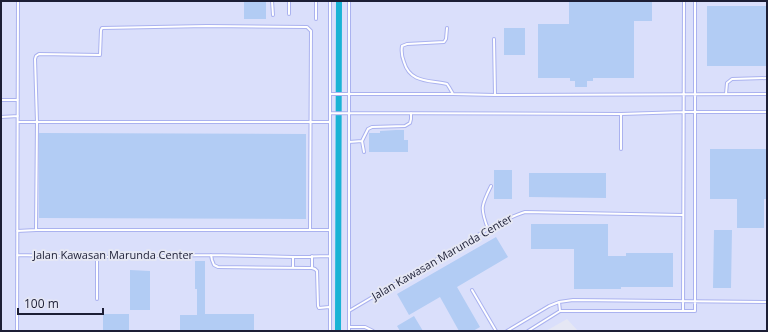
<svg xmlns="http://www.w3.org/2000/svg" width="768" height="332" font-family="'Open Sans',sans-serif">
	<rect width="100%" height="100%" fill="#e5e7f4"/>
	<path fill="#dadffb" d="M1,1H767V331H578L567,319L546,331H1Z"/>
	<g fill="none" stroke-linecap="round" stroke-linejoin="round">
		<path stroke="#1ab3d5" stroke-width="6" d="M338,331L339,1"/>
	</g>
	<path fill="#b2ccf4" d="M244,1H266V19H244Z
		M569,1H652V21H634V78H593V81H587V87H575V81H570V78H538V24H569Z
		M707,6H767V66H707Z
		M504,28H525V55H504Z
		M396,130H404V140H408V152H369V133H380V131Z
		M39,133L306,134V219L39,218Z
		M710,149H767V199H764V228H737V199H710Z
		M494,170H512V199H494Z
		M529,173H606V198L529,197Z
		M531,224H608V256H626V253H673V287H621V289H574V249H531Z
		M714,230H732L731,288H713Z
		M496,237L508,257L457,287L480,327L473,331H459L440,297L409,315L397,294Z
		M195,261H205V314H254V331H180V315H197V289H195Z
		M130,270L150,271V310H130Z
		M103,314H129V331H103Z
		M414,316L423,331H400L397,326Z"/>
	<g fill="none" stroke-linecap="round" stroke-linejoin="round">
		<g stroke="#aab2ef" stroke-width="4">
			<path id="service" d="M272,1L273,15
				M316,1V19
				M349,1V331
				M289,14V1
				M447,28L446,39L444,42L407,44L402,46C401,52 402,57 404,62C410,83 429,80 447,84L449,87L453,94
				M494,39L495,95
				M330,94H453L495,95L767,94
				M726,94L727,83L732,79L767,78
				M1,100H18
				M330,113L621,114L684,112H767
				M1,117L18,116
				M18,122H330
				M362,141L364,152
				M349,142L362,141L368,129L372,127L405,126L410,123L411,119V113
				M621,149V114
				M488,229C480,208 481,206 491,186
				M36,230L37,122L35,59L36,56L39,54L100,55L101,30L102,28L207,26L307,27L311,31L310,230
				M17,231L36,230H330
				M17,255L97,257L211,255L293,257L330,256
				M211,255L212,260L214,265L218,267L308,268H312V256
				M293,257V268
				M312,268L315,269L317,271L318,306L319,308L329,307
				M472,290L496,331
				M97,299V257
				M559,302L560,311
				M349,311L488,229C501,222 512,216 525,212L683,215
				M683,311L684,1
				M349,327H365L373,331
				M17,331L18,1
				M330,331V1
				M507,331L549,306L559,302L573,300L767,302
				M528,331L560,311H695V1"/>
		</g>
		<use href="#service" stroke="#fff" stroke-width="2"/>
	</g>
	<g text-anchor="middle" stroke-width="4" stroke-linejoin="round" paint-order="stroke">
		<g font-size="11" fill="#1c1e35" stroke="#e5e7f4">
			<text x="113" y="259">Jalan Kawasan Marunda Center</text>
			<text transform="translate(442 257) rotate(-30)" y="4">Jalan Kawasan Marunda Center</text>
		</g>
	</g>
	<rect width="768" height="332" fill="none" stroke="#1c1e35" stroke-width="4"/>
	<path d="M18 308v6h85v-6" fill="none" stroke="#1c1e35" stroke-width="2"/>
	<text x="24" y="308" font-size="12" fill="#1c1e35" stroke="#e5e7f4" stroke-width="3" paint-order="stroke">100 m</text>
</svg>
